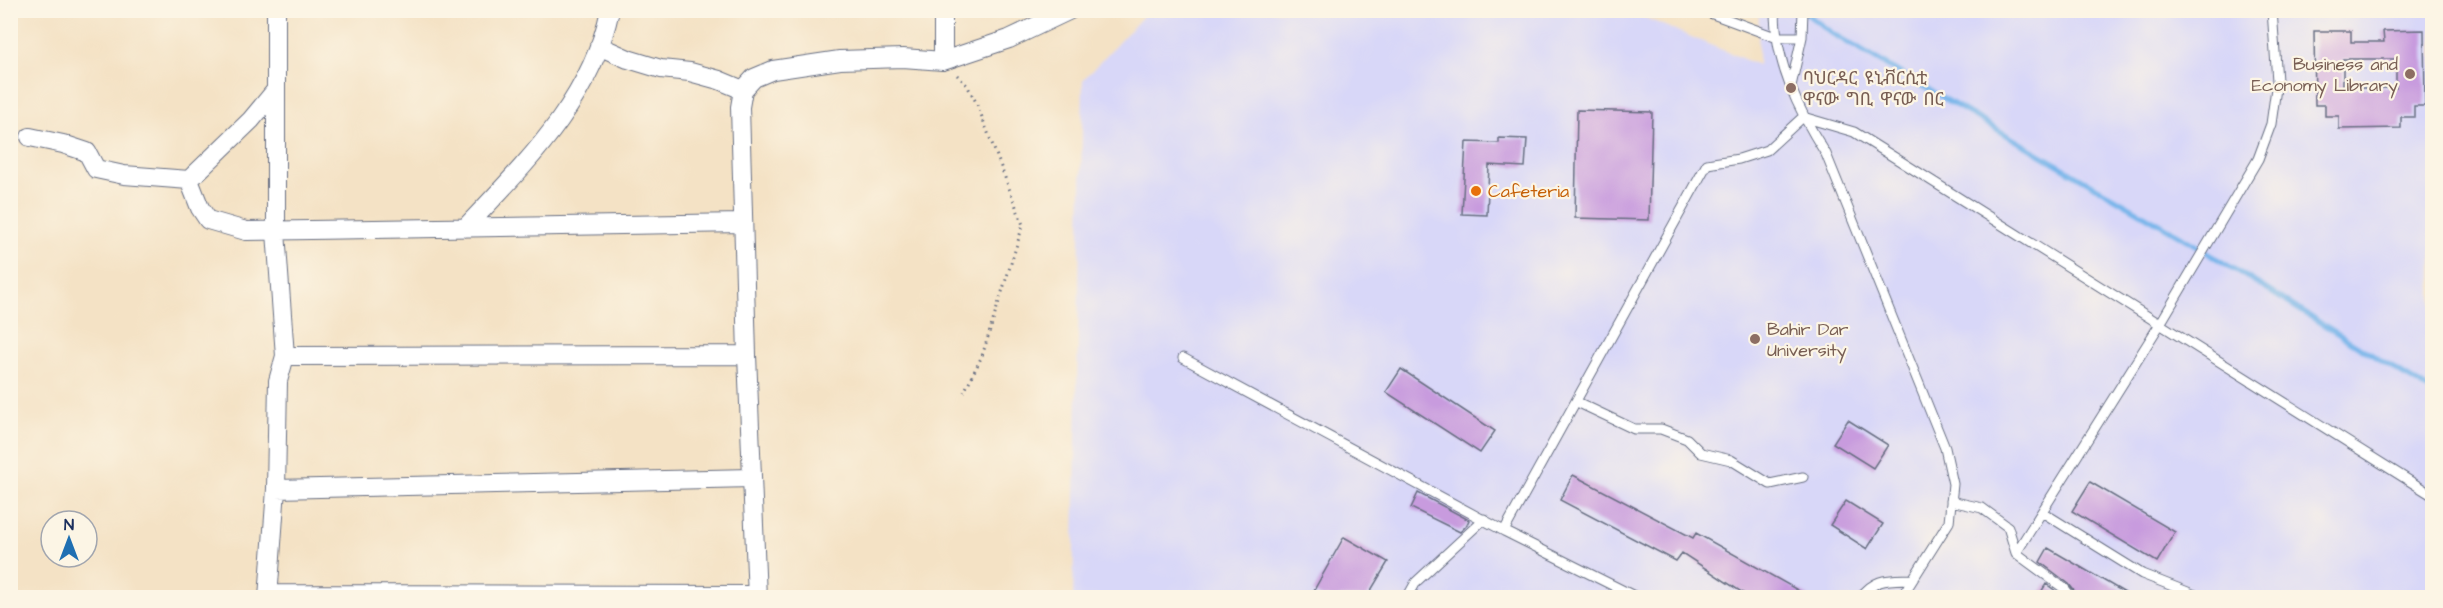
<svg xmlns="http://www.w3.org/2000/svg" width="2443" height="608" font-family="'Architects Daughter','Noto Sans Ethiopic',sans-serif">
	<rect width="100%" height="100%" fill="#fcf5e5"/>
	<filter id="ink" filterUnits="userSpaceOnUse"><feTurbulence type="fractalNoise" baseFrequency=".0167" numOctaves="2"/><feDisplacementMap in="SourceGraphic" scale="12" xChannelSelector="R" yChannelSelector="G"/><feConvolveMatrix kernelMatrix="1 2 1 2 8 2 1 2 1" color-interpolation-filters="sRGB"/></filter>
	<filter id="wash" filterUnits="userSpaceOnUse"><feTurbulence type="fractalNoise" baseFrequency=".008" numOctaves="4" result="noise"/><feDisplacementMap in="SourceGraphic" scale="24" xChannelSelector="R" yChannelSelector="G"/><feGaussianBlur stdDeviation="1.35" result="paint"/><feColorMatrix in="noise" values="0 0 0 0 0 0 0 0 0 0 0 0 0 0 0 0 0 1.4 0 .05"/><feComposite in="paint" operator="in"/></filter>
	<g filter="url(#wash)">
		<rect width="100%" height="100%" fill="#f4e2c5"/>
		<path fill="#d8d7f8" d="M1148,11H1629L1758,65L1759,11H2432V597L1073,598L1083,80Z"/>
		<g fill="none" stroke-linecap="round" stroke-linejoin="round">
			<path stroke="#77b5ea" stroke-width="5" d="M1803,11L1833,34L2182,237L2432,392"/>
		</g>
		<g id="blocks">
			<path fill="#c89bde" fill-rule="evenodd" d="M2424,30L2425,106H2414V117H2401V128L2339,129V116H2325V105H2315L2314,31H2351V42H2384L2383,31ZM2343,59H2396V88H2343Z
				M1577,110L1652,112L1649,220L1575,218Z
				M1499,138L1527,139L1525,167L1489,165L1487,215L1462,214L1466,142L1499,143Z
				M1401,369L1495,431L1480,453L1386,392Z
				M1848,420L1888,445L1873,468L1833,443Z
				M1573,475L1693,538L1696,533L1810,597H1749L1682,553L1676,561L1560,500Z
				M2090,482L2175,532L2157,562L2072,511Z
				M1418,493L1469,520L1466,526L1460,532L1411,508Z
				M1846,501L1883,524L1867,549L1830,525Z
				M1344,537L1388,562L1367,597H1322L1313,592Z
				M2048,548L2132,597H2079L2069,584L2040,562Z
				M2046,584L2060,594L2063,597H2038Z"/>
		</g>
	</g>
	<g filter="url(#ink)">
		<use href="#blocks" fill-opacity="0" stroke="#676e82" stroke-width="1.5"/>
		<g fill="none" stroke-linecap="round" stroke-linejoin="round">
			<g stroke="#676e82" stroke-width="11">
				<path id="service" d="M1702,10L1775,37H1802
					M1775,10C1775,63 1798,110 1826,154L1945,448L1953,484L1949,522L1901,598
					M1791,86L1802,37L1803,10
					M1803,117L1854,132L2432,495
					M1183,358L1504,531L1638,598
					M1577,402L1634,429H1661L1687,439L1701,453L1731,460L1770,484L1803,477
					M1951,501L1982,508L2008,527L2016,553L2065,589L2072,598
					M2042,512L2142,574L2203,598
					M1504,531L1707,164L1739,159L1767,150L1803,117
					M2016,553L2160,324L2258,159L2271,124L2277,81L2272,10
					M1407,598L1416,582L1484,519
					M1860,598C1875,577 1889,580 1913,579"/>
			</g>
			<g stroke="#676e82" stroke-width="20">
				<path id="minor" d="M943,10V61
					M599,46L628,59L661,69L690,72L719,80L743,90
					M30,137L63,144L87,152L96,169L124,175L189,180L251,120L275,91
					M189,180L200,208L208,220L246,231L743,223
					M465,228C526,163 591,101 610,10
					M285,356L747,355
					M276,489L752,478
					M268,594L757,595
					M268,598L276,489L278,381L285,356L276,232V10
					M757,598L747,355L740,107L743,90L754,78L773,70L840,60L903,58L943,61L1009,39L1070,10"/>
			</g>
			<path stroke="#676e82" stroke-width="3" stroke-dasharray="1.5 4.5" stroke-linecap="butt" d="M957,75L967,85L977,104L1023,225L982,356L964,392"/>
			<use href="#service" stroke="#fff" stroke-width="9"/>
			<use href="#minor" stroke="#fff" stroke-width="18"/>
		</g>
	</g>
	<g fill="#8d6e63" stroke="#fcf5e5" stroke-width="2">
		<circle cx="2410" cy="74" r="6"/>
		<circle cx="1791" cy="88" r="6"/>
		<circle cx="1755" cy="339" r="6"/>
	</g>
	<circle fill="#e8710a" stroke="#fcf5e5" stroke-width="2" cx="1476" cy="191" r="6"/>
	<g text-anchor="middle" stroke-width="4.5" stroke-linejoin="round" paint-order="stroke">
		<g font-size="18" fill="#785e54" stroke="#fcf5e5" text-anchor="start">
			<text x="2398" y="70" text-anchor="end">Business and<tspan x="2398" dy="21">Economy Library</tspan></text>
			<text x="1803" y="84">ባህርዳር ዩኒቭርሲቲ<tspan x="1803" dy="21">ዋናው ግቢ ዋናው በር</tspan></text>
			<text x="1767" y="335">Bahir Dar<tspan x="1767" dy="21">University</tspan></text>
		</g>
		<g font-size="18" fill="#c56008" stroke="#fcf5e5" text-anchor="start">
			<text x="1488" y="197">Cafeteria</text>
		</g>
	</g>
	<rect width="2443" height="608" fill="none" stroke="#fcf5e5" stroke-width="36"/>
	<g transform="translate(69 539)"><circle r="28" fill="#fcf5e5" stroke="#a2a6af" stroke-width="1.5"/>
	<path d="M0-4.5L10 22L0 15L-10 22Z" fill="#1f6fb2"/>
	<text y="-9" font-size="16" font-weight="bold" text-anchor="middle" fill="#1b2f5e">N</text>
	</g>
</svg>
